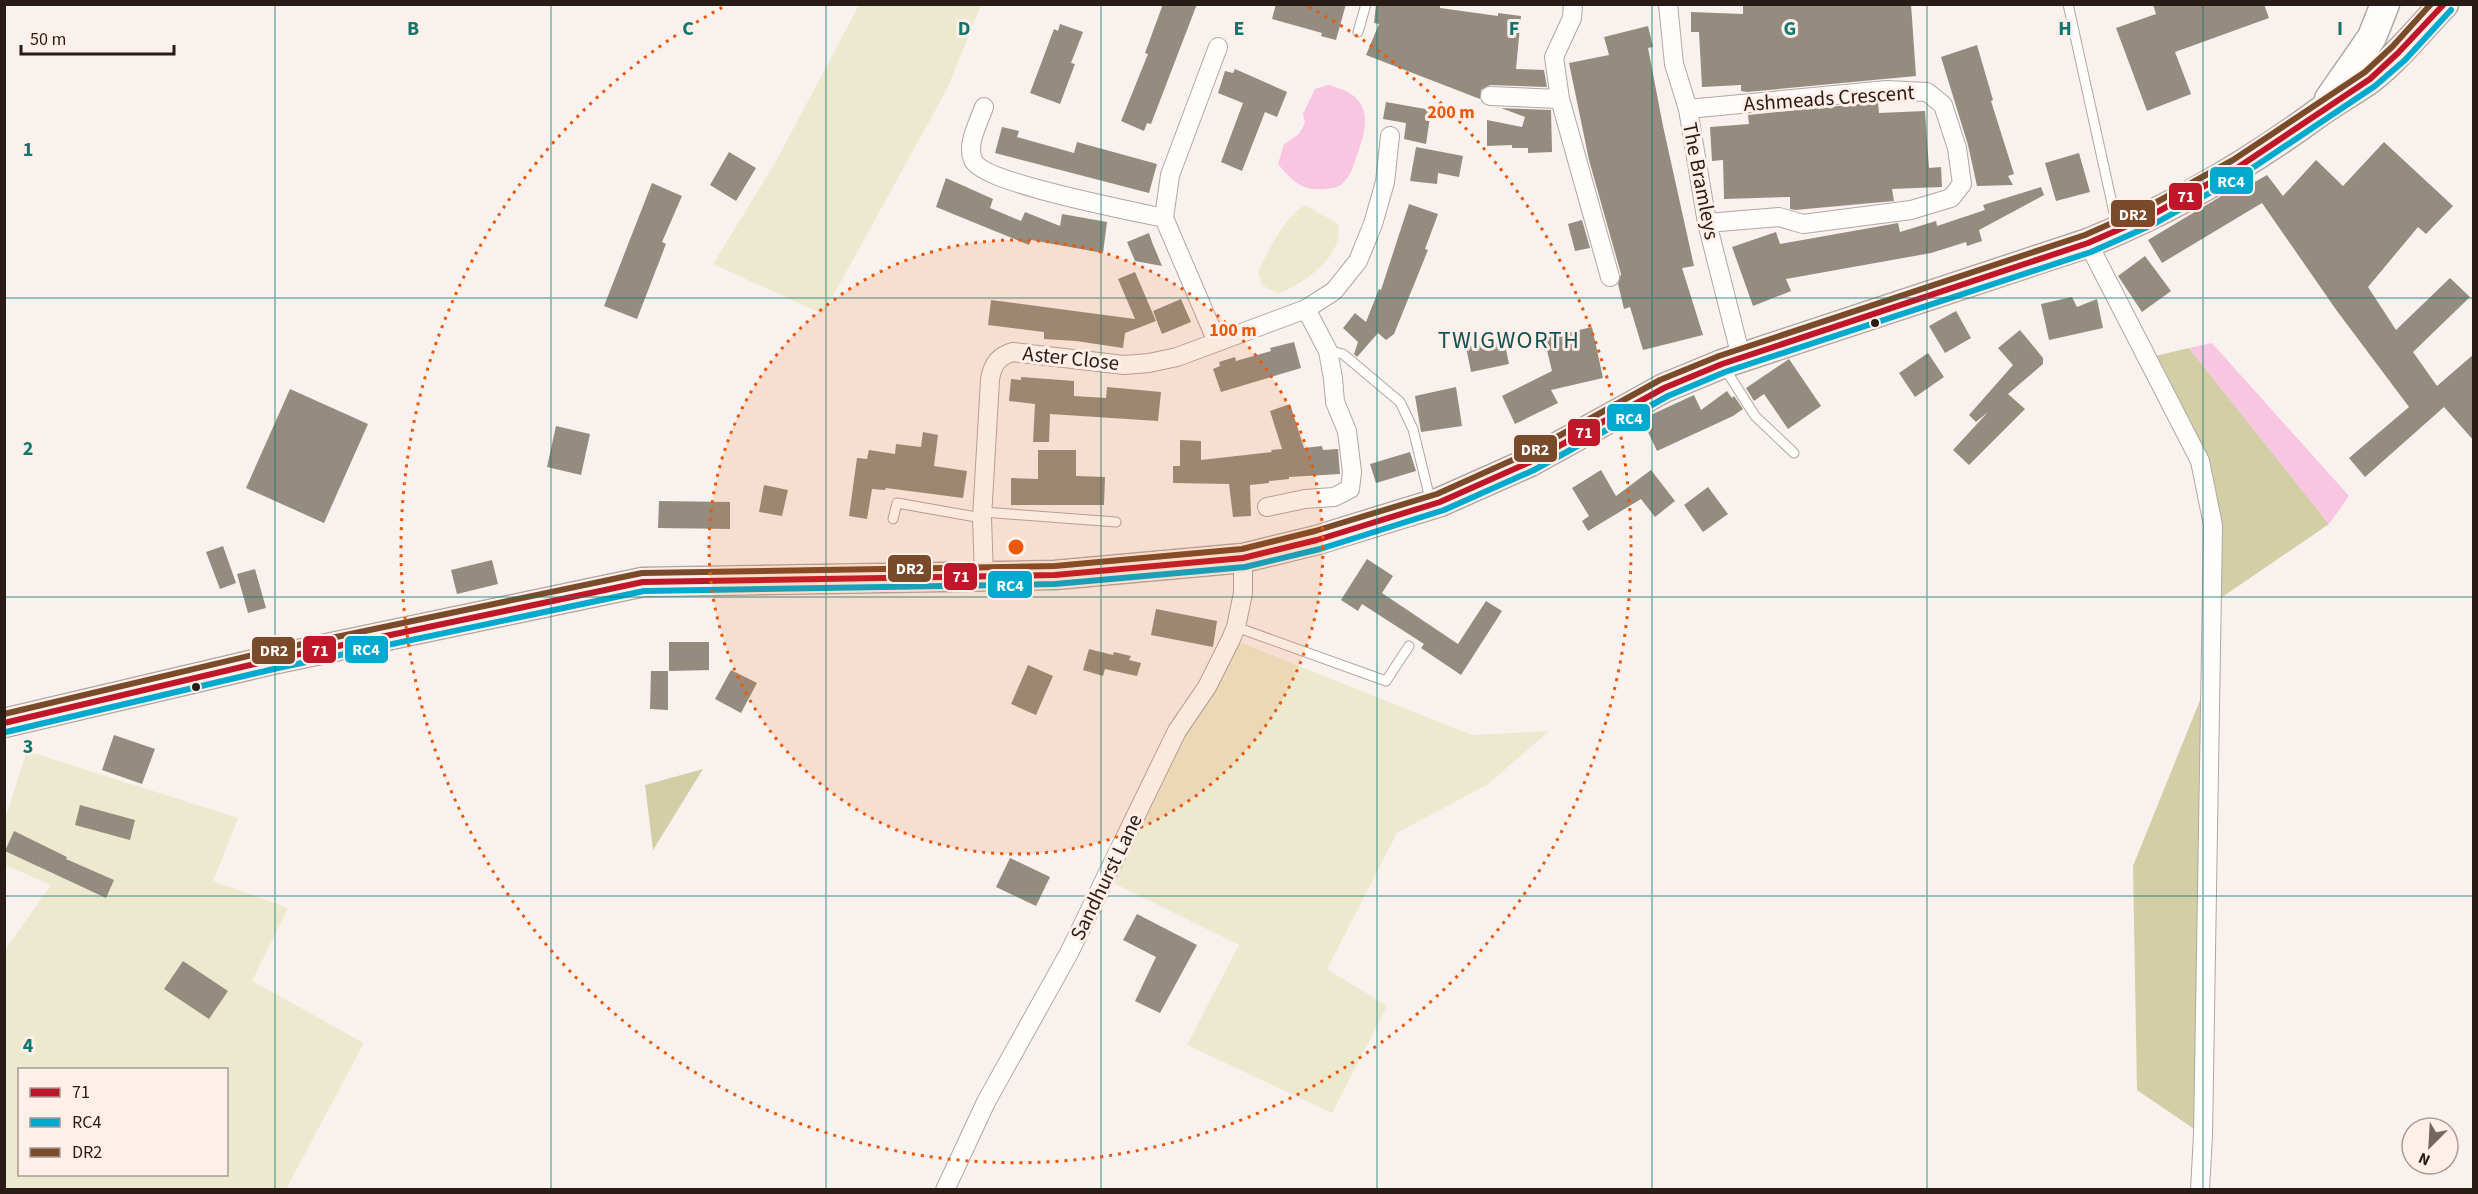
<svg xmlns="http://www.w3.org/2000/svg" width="2478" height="1194" font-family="'Source Sans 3',sans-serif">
	<rect width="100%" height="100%" fill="#f9f1ed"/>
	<path fill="#ede9cf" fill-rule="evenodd" d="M859,5H981L947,89L823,314L713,264L775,163Z
		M1305,205L1338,224C1345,256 1303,284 1278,294L1262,285L1258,272C1270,248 1282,220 1305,205Z
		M1231,639L1472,735L1549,731L1488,784L1397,833L1327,969L1387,1006L1332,1113L1187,1045L1239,945L1106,879Z
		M27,751L238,818L213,881L288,908L252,981L364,1043L286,1189H5V950L51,885L5,865V819ZM20,1070H226V1174H20Z"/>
	<path fill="#d2cea5" d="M2189,348L2329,524L2212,604L2200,461L2147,358Z
		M2211,673L2203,1135L2137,1090L2133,866Z
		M703,769L653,850L645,785Z"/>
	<path fill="#f9c6e1" d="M1328,85C1370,95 1371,118 1357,155C1351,171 1353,173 1340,186C1310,194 1297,188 1278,164L1284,144L1299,134L1305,123L1303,114L1315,89Z
		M2212,343L2349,496L2329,524L2189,348Z"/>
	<path fill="#958c80" d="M1163,4H1197L1151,124L1147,123L1144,131L1121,121L1148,54L1145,53Z
		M1276,4H1346L1336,40L1321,36L1322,33L1272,19Z
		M1376,4H1440V8L1498,16V13L1521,16L1516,69L1544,70L1547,87L1490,85L1481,90L1480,99L1366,55L1379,24L1374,23Z
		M1743,4H1911L1916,76L1747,92L1741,91V85L1702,87L1699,32H1691V12L1743,14Z
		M2153,4H2264L2269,18L2175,52L2191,94L2147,111L2116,28L2156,14Z
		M1060,24L1083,32L1071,63L1075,64L1060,104L1030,93L1054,29L1058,31Z
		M1648,26L1653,47L1648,48L1663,126L1694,266L1682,268L1703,335L1643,350L1630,307L1624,309L1618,284L1621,274L1589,160L1569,63L1609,55L1604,37Z
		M1977,45L1993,100L1991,101L2014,174L2008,176L2013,185L1977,186L1968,145L1941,57Z
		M1235,69L1287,92L1277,117L1265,112L1242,171L1221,162L1243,103L1218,93L1225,71L1233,73Z
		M1386,102L1431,110L1426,144L1404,139L1406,123L1383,119Z
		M1878,102L1879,113L1925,111L1929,168L1941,167L1942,187L1892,189L1894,201L1795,210L1790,209V197L1724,199L1723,160L1712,161L1710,127L1749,124L1748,115Z
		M1501,108L1551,110L1552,152L1528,153V148H1512V145L1487,146V120L1522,127L1525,117Z
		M1002,127L1019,131L1017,137L1074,153L1077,142L1157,164L1149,193L995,153Z
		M2384,142L2453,206L2426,234L2418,227L2368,287L2396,330L2450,278L2470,297L2413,352L2437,386L2474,354V441L2444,407L2365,477L2349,458L2409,407L2337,311L2262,203L2162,263L2148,240L2228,192L2230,196L2267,175L2283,196L2316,160L2343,186Z
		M1416,147L1463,156L1459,177L1438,173L1437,184L1410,181Z
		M729,152L756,168L736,201L710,185Z
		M2079,153L2090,192L2056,201L2045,163Z
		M946,178L993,199L990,208L1021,221L1025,212L1060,226L1062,214L1107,222L1103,253L1031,240L1029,245L936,207Z
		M652,183L682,196L662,242L666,244L637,319L604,306Z
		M2041,187L2044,195L1979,230L1982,241L1967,246L1966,242L1931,253L1786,279L1791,291L1753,306L1732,247L1776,232L1780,244L1898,223L1900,232L1936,221L1937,226L1985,210L1983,205Z
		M1409,204L1438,214L1425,249L1428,250L1394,334L1386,340L1378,333L1357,357L1354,354L1358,342L1343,328L1355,313L1366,322L1379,289L1381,290Z
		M1582,220L1590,248L1575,251L1568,224Z
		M1149,233L1152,242L1162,266L1135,261L1127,242Z
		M2145,256L2171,291L2142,312L2118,276Z
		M1135,272L1156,321L1125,333L1123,348L1076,341L1044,339V332L988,325L991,300L1135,319L1118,279Z
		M2072,297L2077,307L2097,299L2103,328L2049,340L2041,304Z
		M1181,299L1191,322L1162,334L1153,311Z
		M1956,311L1971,338L1945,353L1929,326Z
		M1592,327L1603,378L1551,390L1558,403L1515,424L1502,396L1552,371L1544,338Z
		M2020,330L2043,358V364L2008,394L2025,409L1969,465L1953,450L1988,412L1976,422L1969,415L2013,365L1998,348Z
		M1504,340L1509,364L1471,372L1466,347Z
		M1294,342L1301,368L1221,392L1213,369L1220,366L1219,362L1235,357L1236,361L1271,351L1270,348Z
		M1928,353L1944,377L1915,397L1899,373Z
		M1789,359L1821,406L1788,429L1764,394L1754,401L1746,388Z
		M1021,377L1074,381V396L1106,398L1107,387L1161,392L1158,421L1050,414L1049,442H1033L1035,404L1009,401L1011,379L1021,380Z
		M1456,387L1462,426L1421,432L1415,396Z
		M290,389L368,424L324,523L246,488Z
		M1727,391L1732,398L1734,396L1743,409L1733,416L1657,451L1642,419L1694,395L1701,410Z
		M1290,404L1304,448L1322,446L1323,450L1338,449L1340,474L1289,477V479L1269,481V483L1250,485L1251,516L1233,517L1229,484L1173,483V466H1180V440L1201,441V460L1272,452L1271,450L1282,449L1270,411Z
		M556,426L590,434L581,475L547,467Z
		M923,432L938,435L934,466L967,471L963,498L886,488L885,490L872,489L867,519L849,516L857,458L867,459L869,450L895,454L896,444L921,447Z
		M1038,450H1076V476L1105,477L1104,505H1011V478L1038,479Z
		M1410,452L1416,471L1376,483L1370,464Z
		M1601,470L1616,496L1651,470L1675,501L1655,517L1641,499L1588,531L1582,521L1589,516L1572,488Z
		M764,485L788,490L782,516L759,512Z
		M1708,487L1728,514L1703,532L1684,505Z
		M659,501L730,502V529L658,528Z
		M223,546L236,583L220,589L206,552Z
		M1367,559L1393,576L1382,593L1458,644L1486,601L1502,611L1461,675L1421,648L1424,644L1362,604L1358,611L1341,600Z
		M492,560L498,584L457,594L451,570Z
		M255,569L266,608L248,613L237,574Z
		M1156,609L1217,621L1213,647L1151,635Z
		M669,642H709V670L669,671Z
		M1089,649L1113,655L1114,652L1131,656L1129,660L1141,663L1137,676L1105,669L1103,676L1083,670Z
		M1028,665L1053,676L1036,715L1011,704Z
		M731,670L757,683L741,713L715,699Z
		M651,671H668V710L650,709Z
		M114,735L155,749L142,784L102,770Z
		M80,805L135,820L130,840L75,825Z
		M14,831L67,857L66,859L114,880L106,898L5,851Z
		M1010,858L1050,877L1036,906L996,887Z
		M1137,914L1197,945L1160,1013L1135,1001L1156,957L1123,940Z
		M183,961L228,991L209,1019L164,989Z"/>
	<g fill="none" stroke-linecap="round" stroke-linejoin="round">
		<g stroke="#b1a7a2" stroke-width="11">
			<path id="lane" d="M2068,4L2115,217L2119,227
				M1358,32L1366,4
				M1327,350L1343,354L1400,402L1413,429L1431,503
				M1724,367L1755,416L1794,453
				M983,512L1116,522
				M893,519L897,503L982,518
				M1236,627L1386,681L1409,646"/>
		</g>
		<g stroke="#b1a7a2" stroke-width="20">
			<path id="street" d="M1573,4L1572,18L1554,57L1560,99L1610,277
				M1668,4L1674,64L1688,109L1707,223L1741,357
				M1490,96L1560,99
				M984,107C979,122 966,144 973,160C983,183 1133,211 1164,218
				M1688,109L1887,90L1927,92L1943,105L1957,148L1962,184L1951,198L1911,210L1803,224L1779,217L1707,223
				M2088,243L2200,461L2213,525L2203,1135L2200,1190
				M1217,342L1164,218L1170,175L1218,47
				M1267,507L1305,499L1334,497L1350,489L1352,472L1347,431L1335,402L1333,378L1328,351L1306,309
				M984,575L982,518L990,380C992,365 998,356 1013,352L1124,365L1149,363L1177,357L1306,309L1334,291L1358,261L1373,224L1385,182L1390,136
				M945,1190L986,1102L1069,953L1177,731L1207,687L1231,639L1236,627L1243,593V558"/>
		</g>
		<g stroke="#b1a7a2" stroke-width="31">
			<path id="primary" d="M2329,99L2372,37L2385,4
				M4,723L276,659L643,582L1055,575L1243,558L1317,540L1440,502L1530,462L1664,388L1722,364L2088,243C2172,209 2248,165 2321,111C2337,100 2355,90 2370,79C2394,61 2422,27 2444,4"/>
		</g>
		<use href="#lane" stroke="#fefdfc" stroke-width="9"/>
		<use href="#street" stroke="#fefdfc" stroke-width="18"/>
		<use href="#primary" stroke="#fefdfc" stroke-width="28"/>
		<g stroke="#feefe8" stroke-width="10">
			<path id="bus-1" d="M4,723L276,659L643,582L1055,575L1243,558L1317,540L1440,502L1530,462L1664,388L1722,364L2088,243L2150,216L2237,168L2370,79L2398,53L2444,4"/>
		</g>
		<g stroke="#feefe8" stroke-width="10">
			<path id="bus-2" d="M6,732L278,668L644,591L1055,584L1245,567L1320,549L1444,510L1534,470L1668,396L1725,372L2091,252L2154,224L2242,175L2375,86L2405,60L2451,10"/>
		</g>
		<g stroke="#feefe8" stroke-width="10">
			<path id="bus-3" d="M4,714L274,650L642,573L1055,566L1242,549L1315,531L1437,494L1526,454L1660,380L1719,356L2085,235L2146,208L2233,160L2365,72L2392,47L2431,4"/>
		</g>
		<use href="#bus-1" stroke="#bf1729" stroke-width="6"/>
		<use href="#bus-2" stroke="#00a9ce" stroke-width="6"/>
		<use href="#bus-3" stroke="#7a4b2a" stroke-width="6"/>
	</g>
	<path fill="none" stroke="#0f766e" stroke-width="1.5" stroke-opacity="0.55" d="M275,4V1190M551,4V1190M826,4V1190M1101,4V1190M1377,4V1190M1652,4V1190M1927,4V1190M2203,4V1190M4,298H2474M4,597H2474M4,896H2474"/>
	<circle cx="1016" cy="547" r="307" fill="#e8590c" fill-opacity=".12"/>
	<g fill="none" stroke="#e8590c" stroke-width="3" stroke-dasharray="3 6">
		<circle cx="1016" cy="547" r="307"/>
		<path d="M1309 7A615 615 0 1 1 723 7"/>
	</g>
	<g fill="#291c16" stroke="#feefe8" stroke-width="2">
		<circle cx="1875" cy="323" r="5"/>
		<circle cx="196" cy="687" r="5"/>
	</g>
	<g text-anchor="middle" stroke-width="6" stroke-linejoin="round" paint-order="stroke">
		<g font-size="21" fill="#291c16" stroke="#feefe8">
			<text transform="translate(1829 98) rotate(-4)" y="7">Ashmeads Crescent</text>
			<text transform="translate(1701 181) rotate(79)" y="7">The Bramleys</text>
			<text transform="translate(1071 358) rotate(6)" y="7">Aster Close</text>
			<text transform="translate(1106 877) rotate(-64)" y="7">Sandhurst Lane</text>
		</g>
		<g font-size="24" letter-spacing="1.5" fill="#155255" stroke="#feefe8">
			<text x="1509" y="348">TWIGWORTH</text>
		</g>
	</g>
	<g font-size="20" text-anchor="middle" font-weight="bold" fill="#0f766e" stroke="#feefe8" stroke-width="6" stroke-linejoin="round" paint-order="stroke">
		<text x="413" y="35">B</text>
		<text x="688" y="35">C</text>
		<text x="964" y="35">D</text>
		<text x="1239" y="35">E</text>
		<text x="1514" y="35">F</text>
		<text x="1790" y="35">G</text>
		<text x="2065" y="35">H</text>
		<text x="2340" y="35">I</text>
		<text x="28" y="156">1</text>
		<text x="28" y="455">2</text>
		<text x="28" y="753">3</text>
		<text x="28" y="1052">4</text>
	</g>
	<circle cx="1016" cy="547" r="9" fill="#e8590c" stroke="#feefe8" stroke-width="3"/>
	<g font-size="18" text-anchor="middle" font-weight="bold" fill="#e8590c" stroke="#feefe8" stroke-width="6" stroke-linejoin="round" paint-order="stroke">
		<text x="1451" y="118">200 m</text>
		<text x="1233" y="336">100 m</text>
	</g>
	<g stroke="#feefe8" stroke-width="2">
		<rect x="2209" y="166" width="45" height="29" rx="6" fill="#00a9ce"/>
		<rect x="2168" y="182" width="35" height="29" rx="6" fill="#bf1729"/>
		<rect x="2110" y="199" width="46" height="29" rx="6" fill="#7a4b2a"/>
		<rect x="1606" y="403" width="45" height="29" rx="6" fill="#00a9ce"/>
		<rect x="1567" y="418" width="34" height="29" rx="6" fill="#bf1729"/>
		<rect x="1513" y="434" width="45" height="29" rx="6" fill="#7a4b2a"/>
		<rect x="887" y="554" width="45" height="29" rx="6" fill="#7a4b2a"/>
		<rect x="943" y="562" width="35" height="29" rx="6" fill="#bf1729"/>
		<rect x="987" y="570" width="46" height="29" rx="6" fill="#00a9ce"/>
		<rect x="344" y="635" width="45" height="29" rx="6" fill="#00a9ce"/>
		<rect x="302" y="635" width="35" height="29" rx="6" fill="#bf1729"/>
		<rect x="251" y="636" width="45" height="29" rx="6" fill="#7a4b2a"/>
	</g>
	<g font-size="16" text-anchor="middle" font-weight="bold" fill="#fff">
		<text x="2231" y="187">RC4</text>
		<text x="2186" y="202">71</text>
		<text x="2133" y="220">DR2</text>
		<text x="1629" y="424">RC4</text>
		<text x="1584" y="438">71</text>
		<text x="1535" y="455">DR2</text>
		<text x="910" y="574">DR2</text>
		<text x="961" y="582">71</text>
		<text x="1010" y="591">RC4</text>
		<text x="366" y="655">RC4</text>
		<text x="320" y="656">71</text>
		<text x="274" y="656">DR2</text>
	</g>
	<rect width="2478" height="1194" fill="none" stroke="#291c16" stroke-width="12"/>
	<rect x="18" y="1068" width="210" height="108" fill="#feefe8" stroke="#a99b94" stroke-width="1.5"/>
	<rect x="30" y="1088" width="30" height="9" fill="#bf1729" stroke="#a99b94" stroke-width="1.5"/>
	<text x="72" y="1098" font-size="18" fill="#291c16">71</text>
	<rect x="30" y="1118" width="30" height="9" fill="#00a9ce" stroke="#a99b94" stroke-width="1.5"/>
	<text x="72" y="1128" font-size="18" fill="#291c16">RC4</text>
	<rect x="30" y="1148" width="30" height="9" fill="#7a4b2a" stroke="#a99b94" stroke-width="1.5"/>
	<text x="72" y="1158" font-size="18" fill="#291c16">DR2</text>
	<g transform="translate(2430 1146) rotate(204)"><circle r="28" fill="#feefe8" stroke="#a99b94" stroke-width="1.5"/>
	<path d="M0-4.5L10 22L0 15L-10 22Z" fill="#726761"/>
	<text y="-9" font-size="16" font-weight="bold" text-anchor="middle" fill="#291c16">N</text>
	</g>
	<path d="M21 45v9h153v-9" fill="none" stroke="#291c16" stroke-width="3"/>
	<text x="30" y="45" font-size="18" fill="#291c16" stroke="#feefe8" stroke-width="4.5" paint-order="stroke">50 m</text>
</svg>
